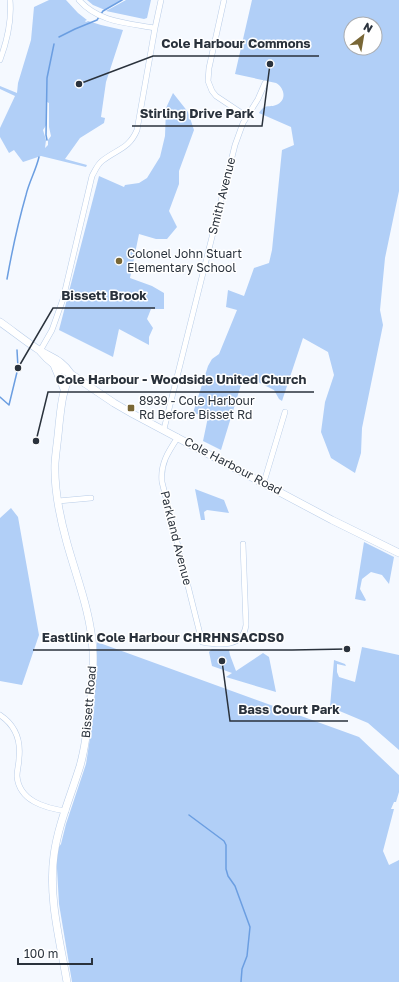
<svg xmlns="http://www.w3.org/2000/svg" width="399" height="982" font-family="'Golos Text',sans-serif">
	<rect width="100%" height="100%" fill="#f5f9ff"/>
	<path fill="#b1cff7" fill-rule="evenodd" d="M49,0H66L78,13L87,20L85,21L86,22L88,21L101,25L123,30L106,82L101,117L105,118L104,123L80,138L65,159L87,165L86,167L41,156L23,162L14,150L9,153L0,137V128L15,96L0,89V86L17,93L18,83L31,40L34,7ZM47,102L49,103V127L51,136L48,140V145L45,148L46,140L43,130L47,124Z
		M87,0H124L116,3L105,10L93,5Z
		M126,0H151L147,18L144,19L106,11Z
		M252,0H399V191L385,258L380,310L383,325L362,428L361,453L355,473L331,458L321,432L325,402L334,375L328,352L303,338L282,401L279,399L274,390L244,375L221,450L203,441L208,417L193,413L208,366L212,359L219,354L237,310L226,307L228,290L244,296L254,268L269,263L272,250L282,150L294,145L291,127L259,113C260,111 262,109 263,108C267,105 272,107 276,105C287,101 285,88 276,83L235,74ZM351,24H375V48H351Z
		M173,93L188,112L194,130L179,171V184L169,211L177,227L167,239H156L139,234L130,278L152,286L164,293V309H151L147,319L153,328L149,337V345L119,329L113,357L59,330L99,176L124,187L125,185L139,183L147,178L160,157L165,136L166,108Z
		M195,489L224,500L229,513L207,510L204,512L205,520H201Z
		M11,508L18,517L39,635L22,685L0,681V518Z
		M364,542L394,557L389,584L382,575L371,572L362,579L360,589L366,600L365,601L355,599Z
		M97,642L359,737L399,775V792L396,802H394L391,809H394L383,851L389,865L399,860V982H72L59,904L56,851L61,844L66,824L86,764L94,712Z
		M362,647L399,655V750L368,723L330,707L334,660L345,664L346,666L337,664V672L339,677L355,682Z
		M212,649L229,650L230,655L236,671L263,653L269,657L276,692L226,677L232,673L212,666L209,652Z"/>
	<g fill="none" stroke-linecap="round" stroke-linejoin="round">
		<path stroke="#6b9ee1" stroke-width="1.5" d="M59,37L75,29L97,20L103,11L122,0
			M47,140L46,135L47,78L54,44
			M7,279C12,251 18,223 26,195C29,182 36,170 39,157
			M0,397L9,405L18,368L17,350
			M189,815L224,841L226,845V869L228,876L235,886L250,927L247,956L242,969L241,982"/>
		<g stroke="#b9cde8" stroke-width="6">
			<path id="minor" d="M79,0C98,22 127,23 155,28
				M224,0L209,68L208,81L212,91L216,96L246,116
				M0,60C7,41 12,21 10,0
				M40,351L52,330L63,299L92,176C95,171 97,165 102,161C117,149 129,149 137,130L155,28L161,0
				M164,429L235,145L243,123L258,99L265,83
				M178,437C168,452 160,464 162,482L202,642C219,645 243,648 246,625L243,544
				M264,482L285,412
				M58,501L91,498
				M0,715C15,725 21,740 19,758C19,764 17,770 17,776C19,801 45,808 66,811"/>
		</g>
		<g stroke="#b9cde8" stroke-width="8">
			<path id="secondary" d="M0,322C13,331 25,341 39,350C52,358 62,360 71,374
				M40,351C48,361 59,369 71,374L114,403L133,414L332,520L399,553
				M54,365L64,389
				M67,982C60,941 48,897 54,855C58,825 71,795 80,766C86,745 88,725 90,704C92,687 94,669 93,651C91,613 77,579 67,543C60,518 54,489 55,463C56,450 58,438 59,425C61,408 62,390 71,374"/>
		</g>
		<use href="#minor" stroke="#fff" stroke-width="5"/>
		<use href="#secondary" stroke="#fff" stroke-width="7"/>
	</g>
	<g fill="#796736" stroke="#fff" stroke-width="1.5">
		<circle cx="119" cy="261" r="4"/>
		<rect x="127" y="404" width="8" height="8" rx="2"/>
	</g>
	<g text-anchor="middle" stroke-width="3" stroke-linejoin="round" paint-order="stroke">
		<g font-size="12" fill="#2a323c" stroke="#fff">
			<text transform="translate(222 196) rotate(-76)" y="4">Smith Avenue</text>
			<text transform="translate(233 466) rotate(28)" y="4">Cole Harbour Road</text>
			<text transform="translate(176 538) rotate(76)" y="4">Parkland Avenue</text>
			<text transform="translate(89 702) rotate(-85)" y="4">Bissett Road</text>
		</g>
		<g font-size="12" fill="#2a323c" stroke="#fff" text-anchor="start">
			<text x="127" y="258">Colonel John Stuart<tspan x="127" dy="14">Elementary School</tspan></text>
			<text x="139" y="405">8939 - Cole Harbour<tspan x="139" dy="14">Rd Before Bisset Rd</tspan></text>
		</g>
	</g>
	<path fill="none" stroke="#2a323c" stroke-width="1.5" d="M79 84L153 56H319M270 64L262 126H132M18 368L53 308H155M36 441L48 392H314M347 649L292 650H33M222 661L230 721H348"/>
	<g fill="#2a323c" stroke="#fff" stroke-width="1.5">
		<circle cx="79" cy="84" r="4"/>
		<circle cx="270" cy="64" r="4"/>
		<circle cx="18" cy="368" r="4"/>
		<circle cx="36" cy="441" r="4"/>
		<circle cx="347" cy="649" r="4"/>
		<circle cx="222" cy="661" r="4"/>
	</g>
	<g font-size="13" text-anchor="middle" font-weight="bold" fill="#2a323c" stroke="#fff" stroke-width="3" stroke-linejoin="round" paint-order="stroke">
		<text x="236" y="48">Cole Harbour Commons</text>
		<text x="197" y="118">Stirling Drive Park</text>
		<text x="104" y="300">Bissett Brook</text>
		<text x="181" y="384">Cole Harbour - Woodside United Church</text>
		<text x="163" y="642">Eastlink Cole Harbour CHRHNSACDS0</text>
		<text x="289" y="714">Bass Court Park</text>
	</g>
	<g transform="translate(363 36) rotate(31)"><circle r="19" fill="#ffffff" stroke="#aaadb1"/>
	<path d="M0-3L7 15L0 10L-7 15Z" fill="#796736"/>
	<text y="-6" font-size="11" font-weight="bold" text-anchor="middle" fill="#2a323c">N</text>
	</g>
	<path d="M18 958v6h74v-6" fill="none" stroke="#2a323c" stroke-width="2"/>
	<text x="24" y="958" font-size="12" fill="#2a323c" stroke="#ffffff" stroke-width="3" paint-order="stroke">100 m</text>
</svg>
